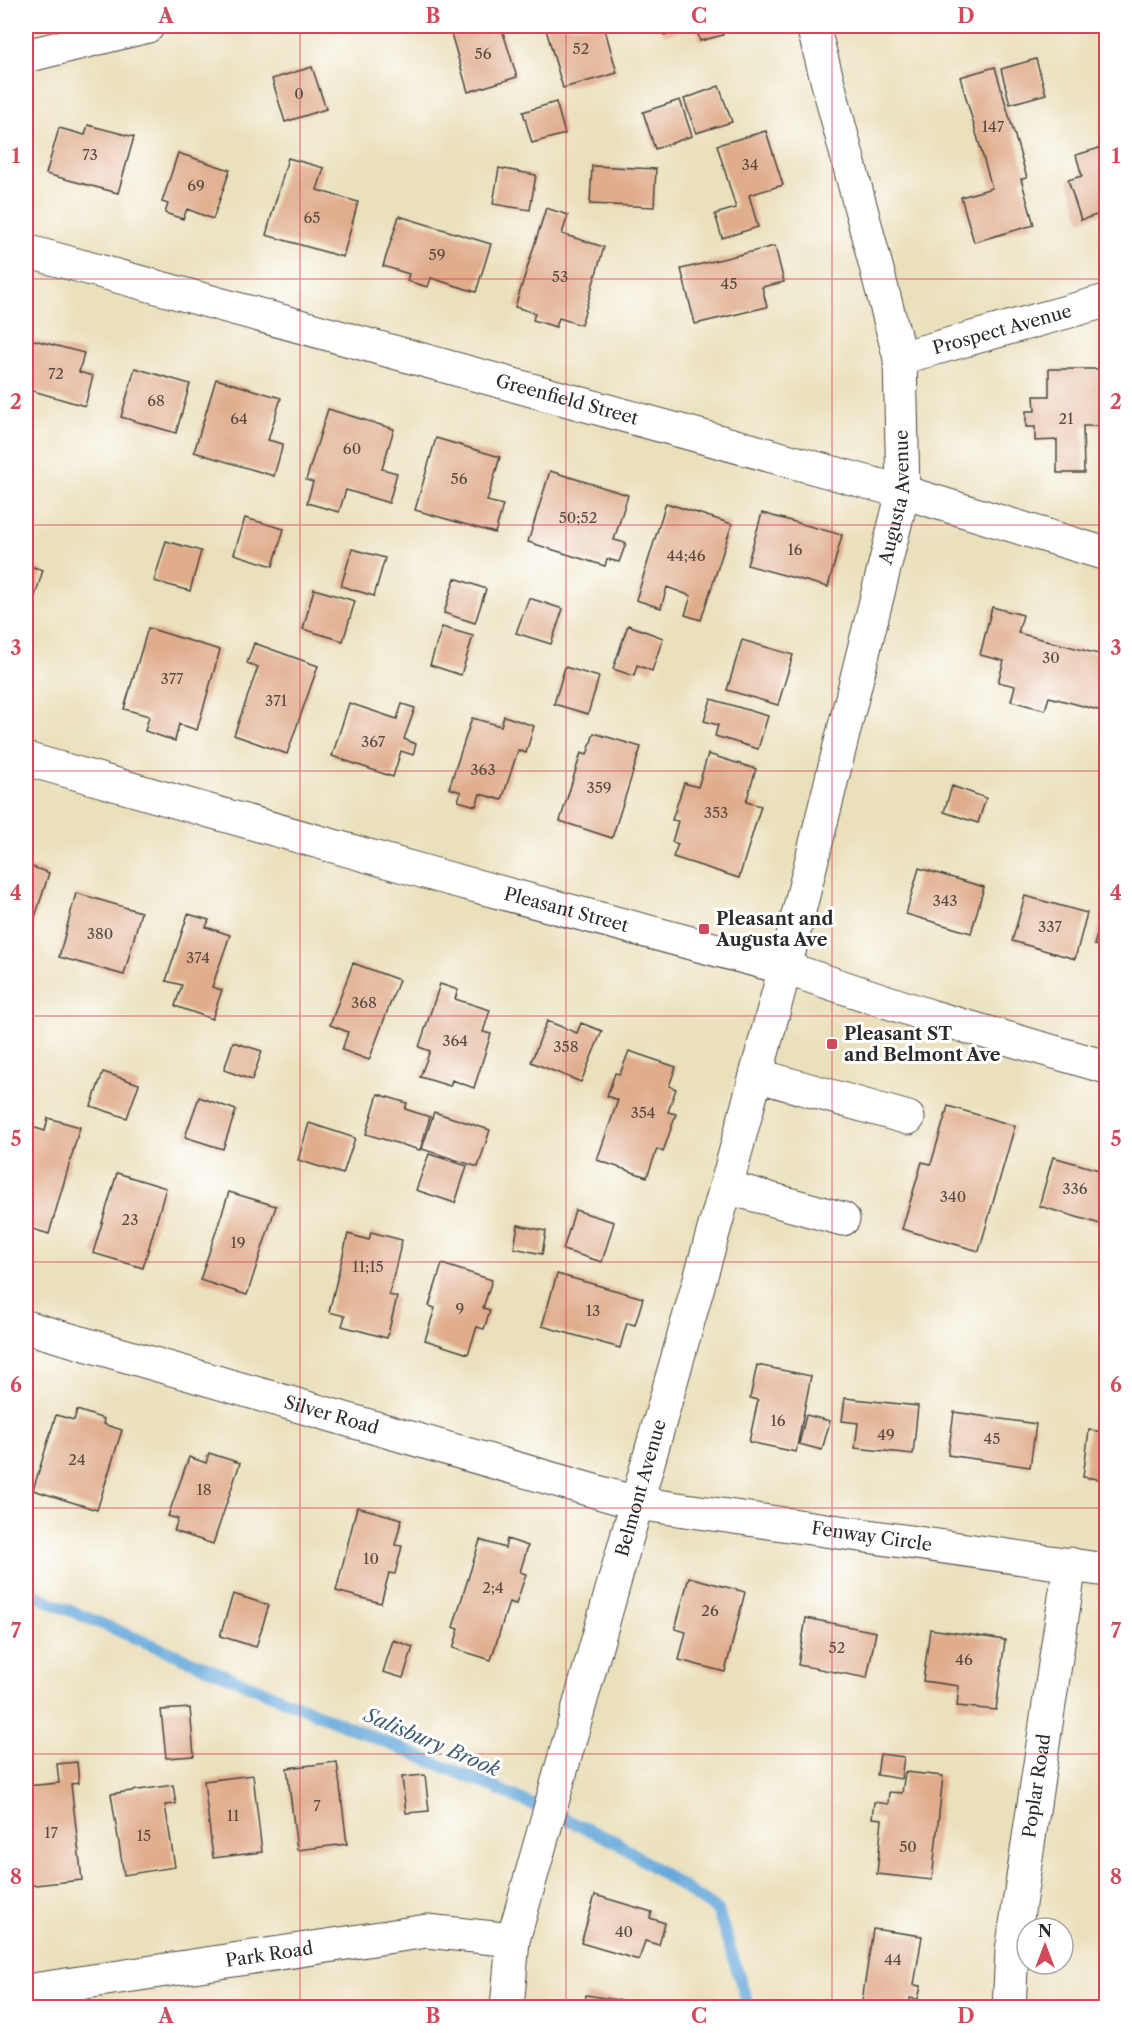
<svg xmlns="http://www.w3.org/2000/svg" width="1132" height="2033" font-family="'Libre Caslon Text',serif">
	<rect width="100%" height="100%" fill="#fff"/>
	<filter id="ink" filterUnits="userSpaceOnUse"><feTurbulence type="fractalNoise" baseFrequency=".0167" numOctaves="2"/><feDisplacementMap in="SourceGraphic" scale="12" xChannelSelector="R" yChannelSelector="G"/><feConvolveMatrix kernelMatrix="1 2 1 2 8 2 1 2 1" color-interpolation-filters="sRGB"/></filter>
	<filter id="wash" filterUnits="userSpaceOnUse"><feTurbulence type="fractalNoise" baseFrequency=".008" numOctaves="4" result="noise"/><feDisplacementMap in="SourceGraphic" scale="24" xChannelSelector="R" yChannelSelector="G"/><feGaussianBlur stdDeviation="1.35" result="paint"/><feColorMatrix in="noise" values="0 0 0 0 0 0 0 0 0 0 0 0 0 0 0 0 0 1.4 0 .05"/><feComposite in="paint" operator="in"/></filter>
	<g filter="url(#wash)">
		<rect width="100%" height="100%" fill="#ebe0bc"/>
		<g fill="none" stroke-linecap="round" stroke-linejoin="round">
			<path stroke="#66a8da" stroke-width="12" d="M26,1590L54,1604L500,1790L616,1842L718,1911L749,2008"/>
		</g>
		<g id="blocks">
			<path fill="#e0ac8b" d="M465,26H501L517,77L468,92L450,30Z
				M545,26H604L617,73L563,88Z
				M662,26H695L664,35Z
				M696,26H720L723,35L700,41Z
				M1036,59L1046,94L1010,104L1001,69Z
				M312,67L326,109L285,122L272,79Z
				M995,67L1027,178L1021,179L1034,225L974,242L961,197L992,188L960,77Z
				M719,86L732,122L696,133L684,99Z
				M680,100L692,136L655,149L643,112Z
				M556,102L565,134L532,143L523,112Z
				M88,125L134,137L118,193L46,174L59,128L85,135Z
				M766,131L783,185L749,195L758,227L722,238L715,214L736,208L717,145Z
				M1106,146V212L1081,220L1068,180L1082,176L1076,155Z
				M178,153L230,170L213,219L187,209L183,219L165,213L168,204L162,202Z
				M288,158L324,168L317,190L358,202L343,257L266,235Z
				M592,166L656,169L654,207L590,204Z
				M499,168L536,175L530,210L493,204Z
				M546,208L568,215L562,234L604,247L581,325L559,318L556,327L533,320L535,313L515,307Z
				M399,216L491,244L476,292L431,278L428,287L407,281L409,274L383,266Z
				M775,246L784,282L762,287L767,307L695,324L681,269Z
				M30,339L84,353L79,372L93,376L85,406L26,389V355Z
				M135,368L190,384L176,433L121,417Z
				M1049,369H1099V387H1106V426H1083L1084,473H1057V440L1035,441V427H1026V411H1035L1034,396H1049Z
				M216,379L281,398L268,440L283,444L274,476L194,452Z
				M328,409L394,429L382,469L397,473L389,503L346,490L339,512L307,503L313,482L306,480Z
				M436,438L500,457L487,501L503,505L495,533L415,510Z
				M550,471L628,495L614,540L626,543L619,562L607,559L605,566L528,542Z
				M666,503L732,524L701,620L685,615L691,596L667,587L661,608L636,600Z
				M762,513L842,535L828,587L747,565Z
				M245,518L284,529L273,566L234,554Z
				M166,541L201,551L190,591L154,581Z
				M352,549L385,558L374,596L341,586Z
				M26,565L43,570L28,619L34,621L29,638L26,637Z
				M455,578L486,589L475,623L444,613Z
				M314,589L355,601L343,641L303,629Z
				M529,598L563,609L551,644L516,633Z
				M992,607L1023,615L1018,633L1106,656V693L1102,711L1049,697L1045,710L1011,701L1015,686L998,682L1004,661L980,655Z
				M628,625L663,638L652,671L637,665L634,676L613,669Z
				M442,627L473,636L461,675L430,665Z
				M148,628L220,650L197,730L179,724L175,741L145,731L149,716L124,709Z
				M742,640L793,655L778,705L727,690Z
				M254,643L318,666L287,754L234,735L258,667L247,663Z
				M565,667L599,677L588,714L554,704Z
				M711,699L768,716L758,749L715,736L718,725L704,721Z
				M349,703L397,719L402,704L415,708L404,739L416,744L413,755L401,751L393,777L332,756Z
				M504,716L534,726L526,753L518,750L502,800L480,794L476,806L458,801L461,792L449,788L472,718L501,726Z
				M594,733L641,747L612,838L560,821L581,753L587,755Z
				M708,754L756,769L746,802L761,806L739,878L673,857L678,844L672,842L678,821L672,820L684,783L698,787Z
				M952,786L986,798L978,823L944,812Z
				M27,865L49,873L26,946V870Z
				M919,868L984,887L971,933L906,914Z
				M76,893L141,912L124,975L59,957Z
				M1025,896L1087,913L1075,959L1012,941Z
				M1106,904V948L1094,945Z
				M188,914L209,920L206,927L230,935L212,987L222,990L212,1019L175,1006L182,985L166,981Z
				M353,963L399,980L369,1060L342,1050L348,1032L330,1025Z
				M440,984L458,990L455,999L490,1010L483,1032L491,1034L474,1088L452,1080L450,1086L420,1077L430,1051L419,1047Z
				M547,1021L577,1033L581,1023L602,1031L581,1082L531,1062Z
				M233,1042L262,1051L252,1080L224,1070Z
				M629,1051L676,1067L669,1086L676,1089L668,1112L676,1114L663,1152L657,1149L647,1177L597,1160L618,1100L607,1096L615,1073L620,1074Z
				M103,1072L139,1084L127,1118L91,1106Z
				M378,1094L407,1103L405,1109L430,1117L420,1150L366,1134Z
				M199,1097L236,1110L223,1149L185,1137Z
				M948,1106L1015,1126L979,1251L902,1229L922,1162L931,1164Z
				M434,1112L490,1130L478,1167L422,1149Z
				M48,1118L80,1127L49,1234L26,1227V1125L45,1131Z
				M309,1123L355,1138L343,1174L298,1160Z
				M429,1154L467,1166L455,1203L416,1190Z
				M1053,1157L1106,1172V1215L1104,1225L1039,1206Z
				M117,1173L166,1188L143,1268L93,1253Z
				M229,1192L276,1206L247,1295L200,1280Z
				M575,1210L614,1222L602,1262L563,1250Z
				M518,1225L546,1231L542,1254L514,1248Z
				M371,1232L402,1240L389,1295L397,1297L387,1338L342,1326L345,1316L329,1312L348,1234L369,1240Z
				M442,1264L492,1280L483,1308L490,1310L484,1329L477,1327L468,1354L425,1340L435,1308L429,1306Z
				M557,1274L643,1298L635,1325L627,1323L620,1348L542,1326Z
				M757,1365L811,1376L796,1452L749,1442L758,1400L750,1398Z
				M845,1398L918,1406L913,1454L855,1448L858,1423L842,1421Z
				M77,1410L104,1419L103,1424L122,1430L97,1510L33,1490L56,1415L74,1420Z
				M954,1412L1036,1424L1030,1467L948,1455Z
				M806,1415L830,1421L822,1450L799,1444Z
				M1089,1430L1106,1432V1480L1083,1477Z
				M209,1453L240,1463L213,1544L174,1531L178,1519L168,1516L189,1457L206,1463Z
				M357,1507L402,1519L395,1545L402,1546L395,1574L389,1573L381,1603L336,1591Z
				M507,1539L528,1546L520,1572L526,1574L516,1604L509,1602L491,1660L453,1648L459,1629L453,1627L480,1540L505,1548Z
				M689,1577L745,1592L725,1672L679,1660L686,1632L675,1629Z
				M233,1594L269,1605L256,1647L220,1636Z
				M806,1618L876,1632L867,1678L798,1665Z
				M930,1629L1005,1640L996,1710L957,1706L959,1686L923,1681Z
				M393,1640L413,1647L403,1678L383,1672Z
				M190,1708L194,1756L166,1758L161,1710Z
				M880,1754L904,1757L901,1779L877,1775Z
				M77,1762L79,1783L71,1784L82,1880L26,1886V1786L59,1783L57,1764Z
				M337,1762L347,1844L297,1850L287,1768Z
				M905,1772L943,1776L932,1880L877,1874L882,1819L872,1818L874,1802L888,1804L889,1792L902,1793Z
				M253,1775L262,1852L213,1858L204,1781Z
				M425,1775L429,1811L406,1813L402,1777Z
				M173,1785L176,1804L165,1805L175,1867L124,1875L111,1794Z
				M595,1895L652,1912L650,1918L665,1923L659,1945L645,1941L639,1960L581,1943Z
				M873,1929L922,1936L914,1985L921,1986L918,1999L910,1998L909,2008H861Z
				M1101,1980L1106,1981V2008H1099Z
				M586,1995L650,2005L649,2008H584Z"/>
		</g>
	</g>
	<g filter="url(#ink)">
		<use href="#blocks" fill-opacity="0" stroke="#484641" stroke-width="1.5"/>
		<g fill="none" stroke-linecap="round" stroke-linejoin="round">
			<g stroke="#484641" stroke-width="35">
				<g id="minor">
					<path d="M26,56L148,26"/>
					<path id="s1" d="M26,251L903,492L1106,554"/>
					<path id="s2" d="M900,358L1106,301"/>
					<path d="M756,1075L908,1118"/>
					<path d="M726,1187L843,1219"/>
					<path id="s3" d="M26,1327L636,1503L1106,1570"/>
					<path id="s4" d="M26,1991L427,1931L513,1940"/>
					<path id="s5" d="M507,2008L513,1940L726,1187L785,968L903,492L900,358L813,26"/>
					<path id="s6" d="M1009,2008L1012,1951L1070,1564"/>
				</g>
			</g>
			<g stroke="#484641" stroke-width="35">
				<g id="major">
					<path id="s7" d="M26,759L450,879L785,968L930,1016L1106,1067"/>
				</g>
			</g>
			<use href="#minor" stroke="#fff" stroke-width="33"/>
			<use href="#major" stroke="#fff" stroke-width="33"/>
		</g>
	</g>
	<path fill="none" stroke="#d1495b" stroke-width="1.5" stroke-opacity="0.55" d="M300,26V2008M566,26V2008M832,26V2008M26,279H1106M26,525H1106M26,771H1106M26,1016H1106M26,1262H1106M26,1508H1106M26,1754H1106"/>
	<g fill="#d1495b" stroke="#fff" stroke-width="2">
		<rect x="698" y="923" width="12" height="12" rx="3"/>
		<rect x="826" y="1038" width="12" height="12" rx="3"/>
	</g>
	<g text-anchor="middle" stroke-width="6" stroke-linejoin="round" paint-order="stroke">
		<g font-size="15" fill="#584b43">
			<text x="581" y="54">52</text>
			<text x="483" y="59">56</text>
			<text x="299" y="99">0</text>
			<text x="993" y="132">147</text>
			<text x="90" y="160">73</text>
			<text x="750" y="170">34</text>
			<text x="196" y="191">69</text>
			<text x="312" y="223">65</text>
			<text x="437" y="260">59</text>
			<text x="560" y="282">53</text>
			<text x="729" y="289">45</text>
			<text x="56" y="379">72</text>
			<text x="156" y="406">68</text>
			<text x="239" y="424">64</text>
			<text x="1066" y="424">21</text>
			<text x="352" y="454">60</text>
			<text x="459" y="484">56</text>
			<text x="578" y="523">50;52</text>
			<text x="795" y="555">16</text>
			<text x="686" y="561">44;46</text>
			<text x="1051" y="663">30</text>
			<text x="172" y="684">377</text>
			<text x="276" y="706">371</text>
			<text x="373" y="747">367</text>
			<text x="483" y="775">363</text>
			<text x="599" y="793">359</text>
			<text x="716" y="818">353</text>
			<text x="945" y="906">343</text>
			<text x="1050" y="932">337</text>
			<text x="100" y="939">380</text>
			<text x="198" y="963">374</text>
			<text x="364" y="1008">368</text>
			<text x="455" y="1046">364</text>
			<text x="566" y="1052">358</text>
			<text x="643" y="1118">354</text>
			<text x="1075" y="1194">336</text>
			<text x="953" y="1202">340</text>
			<text x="130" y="1225">23</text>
			<text x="238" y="1248">19</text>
			<text x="368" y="1272">11;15</text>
			<text x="460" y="1314">9</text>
			<text x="593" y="1316">13</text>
			<text x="778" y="1426">16</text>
			<text x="886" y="1440">49</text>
			<text x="992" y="1444">45</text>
			<text x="77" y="1465">24</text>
			<text x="204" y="1495">18</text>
			<text x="371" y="1564">10</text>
			<text x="493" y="1593">2;4</text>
			<text x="710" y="1616">26</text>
			<text x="837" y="1653">52</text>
			<text x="964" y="1665">46</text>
			<text x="317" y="1811">7</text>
			<text x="233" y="1821">11</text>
			<text x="51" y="1838">17</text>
			<text x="144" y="1841">15</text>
			<text x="908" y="1852">50</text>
			<text x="624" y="1937">40</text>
			<text x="893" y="1965">44</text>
		</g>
		<g font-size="18" fill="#2b2b2b" stroke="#fff">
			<text dy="6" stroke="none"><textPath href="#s2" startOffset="106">Prospect Avenue</textPath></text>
			<text dy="6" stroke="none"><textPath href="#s1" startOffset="561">Greenfield Street</textPath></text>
			<text dy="6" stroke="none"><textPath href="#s5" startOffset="1562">Augusta Avenue</textPath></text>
			<text dy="6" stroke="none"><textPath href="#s7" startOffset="561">Pleasant Street</textPath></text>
			<text dy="6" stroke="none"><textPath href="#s3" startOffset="318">Silver Road</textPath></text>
			<text dy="6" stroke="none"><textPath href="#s5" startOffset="538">Belmont Avenue</textPath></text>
			<text dy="6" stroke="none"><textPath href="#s3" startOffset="873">Fenway Circle</textPath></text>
			<text dy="6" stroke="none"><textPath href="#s6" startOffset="224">Poplar Road</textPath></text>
			<text dy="6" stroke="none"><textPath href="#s4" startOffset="246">Park Road</textPath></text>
		</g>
		<g font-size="18" font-weight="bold" fill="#2b2b2b" stroke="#fff" text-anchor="start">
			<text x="716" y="925">Pleasant and<tspan x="716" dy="21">Augusta Ave</tspan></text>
			<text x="844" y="1040">Pleasant ST<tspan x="844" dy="21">and Belmont Ave</tspan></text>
		</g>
		<g font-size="20" font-style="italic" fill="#435d71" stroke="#fff">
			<text transform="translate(432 1742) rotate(23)" y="7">Salisbury Brook</text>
		</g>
	</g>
	<rect width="1132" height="2033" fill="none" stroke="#fff" stroke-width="66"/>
	<g transform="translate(1045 1946)"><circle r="28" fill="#ffffff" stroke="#aaaaaa" stroke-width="1.5"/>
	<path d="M0-4.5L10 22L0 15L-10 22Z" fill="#d1495b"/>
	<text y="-9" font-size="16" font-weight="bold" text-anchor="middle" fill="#2b2b2b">N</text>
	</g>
	<rect x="33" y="33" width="1066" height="1967" fill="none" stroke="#d1495b" stroke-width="2"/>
	<g font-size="20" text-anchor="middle" font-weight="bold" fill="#d1495b">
		<text x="166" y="23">A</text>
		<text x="433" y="23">B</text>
		<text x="699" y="23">C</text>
		<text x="966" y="23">D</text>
		<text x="16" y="163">1</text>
		<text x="1116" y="163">1</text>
		<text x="16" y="409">2</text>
		<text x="1116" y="409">2</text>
		<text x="16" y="655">3</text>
		<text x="1116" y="655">3</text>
		<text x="16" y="900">4</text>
		<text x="1116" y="900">4</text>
		<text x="16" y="1146">5</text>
		<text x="1116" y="1146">5</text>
		<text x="16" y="1392">6</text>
		<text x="1116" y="1392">6</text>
		<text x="16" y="1638">7</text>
		<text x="1116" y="1638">7</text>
		<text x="16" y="1884">8</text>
		<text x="1116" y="1884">8</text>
		<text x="166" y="2023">A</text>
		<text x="433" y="2023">B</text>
		<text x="699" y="2023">C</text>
		<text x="966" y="2023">D</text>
	</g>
</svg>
